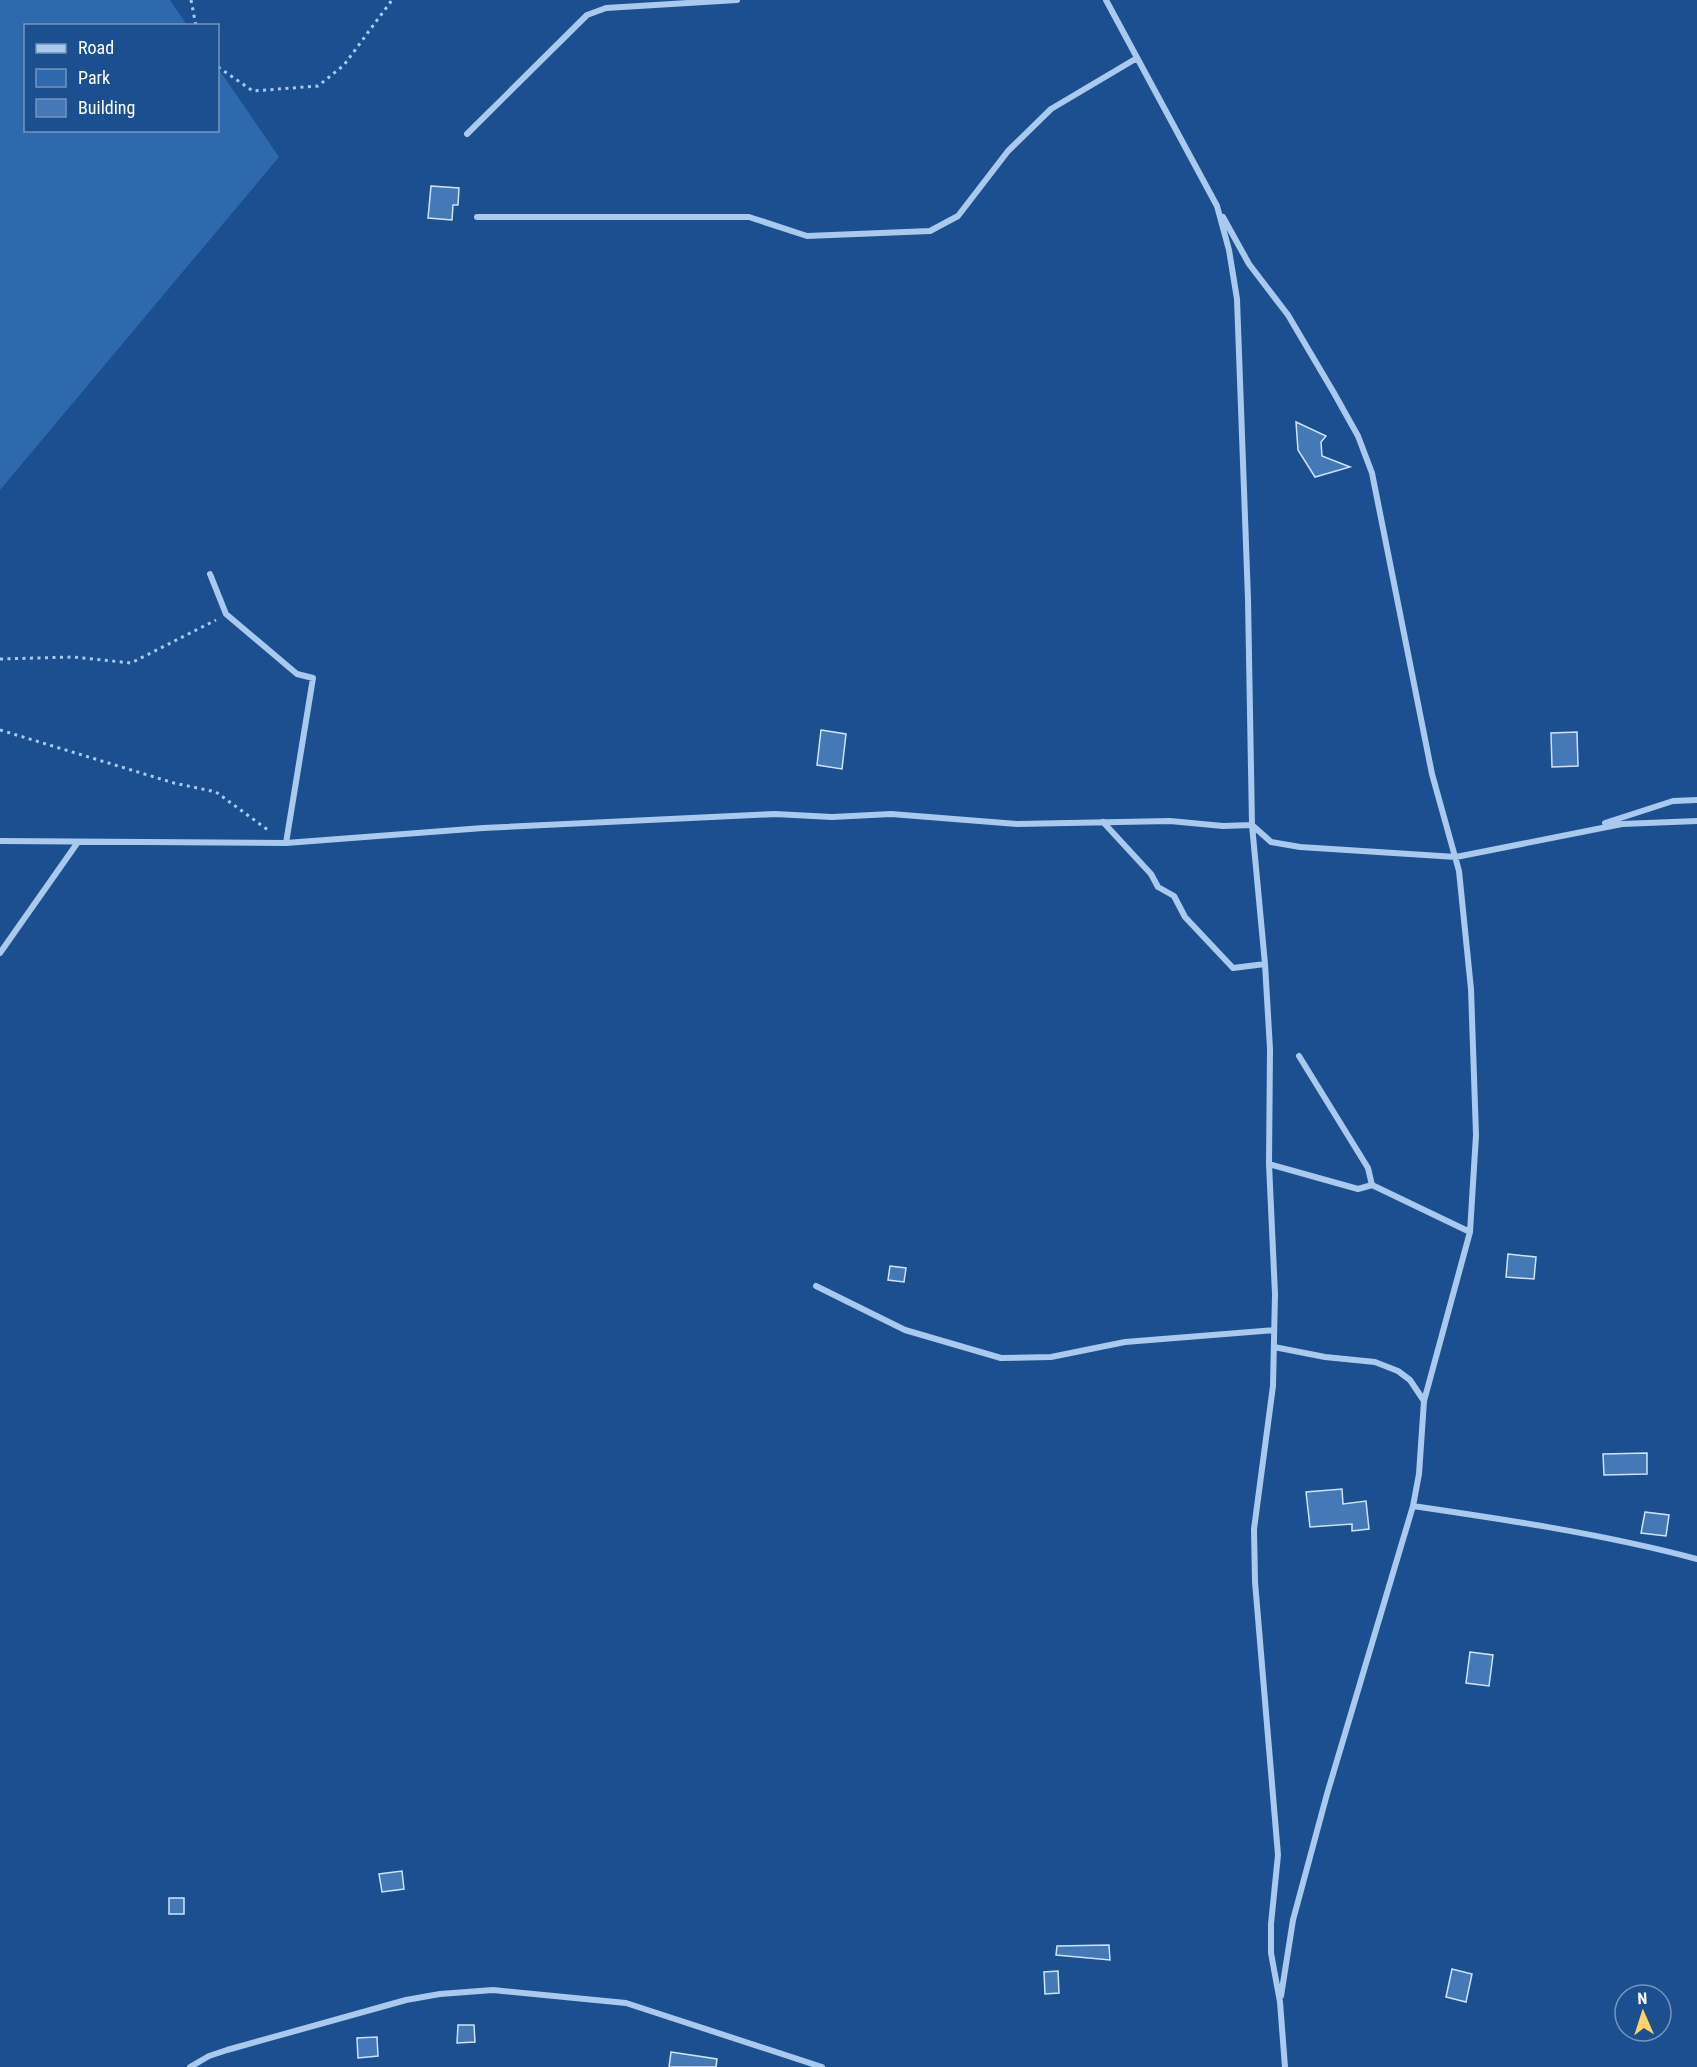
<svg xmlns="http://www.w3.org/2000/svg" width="1697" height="2067" font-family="'Roboto Condensed',sans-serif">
	<rect width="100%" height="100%" fill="#1b4f8f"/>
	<path fill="#2e69ad" d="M0,0H170L187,25L26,26V130H218V68L279,157L0,490Z"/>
	<path fill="#4478b7" stroke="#cfe3fa" stroke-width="1.5" d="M431,186L459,188L458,205H453L452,220L428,218Z
		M1296,422L1326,436L1321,442L1322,456L1350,467L1315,477L1298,450Z
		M821,730L846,734L842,769L817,765Z
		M1577,732L1578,766L1552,767L1551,733Z
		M1508,1254L1536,1257L1534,1279L1506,1277Z
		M890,1266L906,1268L904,1282L888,1280Z
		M1647,1453V1474L1604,1475L1603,1454Z
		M1342,1489L1343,1504L1366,1501L1369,1529L1352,1531V1524L1310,1527L1306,1492Z
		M1645,1512L1669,1515L1666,1536L1641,1533Z
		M1470,1652L1493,1655L1489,1686L1466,1683Z
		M402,1871L404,1889L382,1892L379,1874Z
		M169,1898H184V1914H169Z
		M1109,1945L1110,1960L1056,1955L1057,1946Z
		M1452,1969L1472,1974L1466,2002L1446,1997Z
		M1058,1971L1059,1993L1045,1994L1044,1972Z
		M458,2025H474L475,2042L457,2043Z
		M377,2037L378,2056L358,2058L357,2038Z
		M671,2052L717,2059L716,2067H669Z"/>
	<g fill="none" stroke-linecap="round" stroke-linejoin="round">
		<path stroke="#a9c9ee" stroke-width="3" stroke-dasharray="3 4.5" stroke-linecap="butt" d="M191,0L196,26
			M218,67L253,91L318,86L344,65L392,0
			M0,659L73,657L131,663L216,620
			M0,730L174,783L216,792L268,830"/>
		<path stroke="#a9c9ee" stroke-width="6" d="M1106,0L1217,206L1229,250L1237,299L1248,599L1252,825L1265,964L1270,1049L1269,1164L1275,1294L1273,1386L1254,1529L1255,1582L1278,1855L1271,1924V1953L1280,2002L1285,2067
			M467,134L587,15L606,8L737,0
			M477,217H749L807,236L930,231L958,216L1008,151L1051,109L1137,58
			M1223,217L1249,264L1288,315L1334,393L1358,436L1372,473L1432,774L1459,871L1471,989L1476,1135L1470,1232L1424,1401L1419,1474L1413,1506L1327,1794L1293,1920L1281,1996
			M210,574L226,614L297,674L313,678L286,843
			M1103,822L1151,874L1158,887L1174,896L1185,917L1233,968L1265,964
			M1605,823L1673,801L1697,800
			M0,841L286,843L483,828L775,814L832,817L891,814L1017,824L1170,821L1223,826L1252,825L1271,842L1300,847L1456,857L1622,824L1697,821
			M0,953L78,842
			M1299,1056L1368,1168L1372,1185
			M1269,1164L1358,1189L1372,1185L1470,1232
			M816,1286L905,1330L1001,1358L1051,1357L1125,1342L1274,1330
			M1274,1347L1325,1357L1375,1362L1398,1371L1410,1380L1424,1401
			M1413,1506C1508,1520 1603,1534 1697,1559
			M190,2067L209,2056L227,2050L406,2000L440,1994L493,1990L626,2003L822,2067"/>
	</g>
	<rect x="24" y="24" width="195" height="108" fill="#1b4f8f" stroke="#7695bc" stroke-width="1.5"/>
	<rect x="36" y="44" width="30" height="9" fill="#a9c9ee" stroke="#7695bc" stroke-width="1.5"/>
	<text x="78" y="54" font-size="18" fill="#ffffff">Road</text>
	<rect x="36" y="69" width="30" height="18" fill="#2e69ad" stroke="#7695bc" stroke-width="1.5"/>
	<text x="78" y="84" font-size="18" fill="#ffffff">Park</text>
	<rect x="36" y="99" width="30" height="18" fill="#4478b7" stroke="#7695bc" stroke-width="1.5"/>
	<text x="78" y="114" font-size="18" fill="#ffffff">Building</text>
	<g transform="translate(1643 2013) rotate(357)"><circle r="28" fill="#1b4f8f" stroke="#7695bc" stroke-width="1.5"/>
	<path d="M0-4.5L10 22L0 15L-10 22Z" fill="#ffd166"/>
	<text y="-9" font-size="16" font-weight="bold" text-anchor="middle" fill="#ffffff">N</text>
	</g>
</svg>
